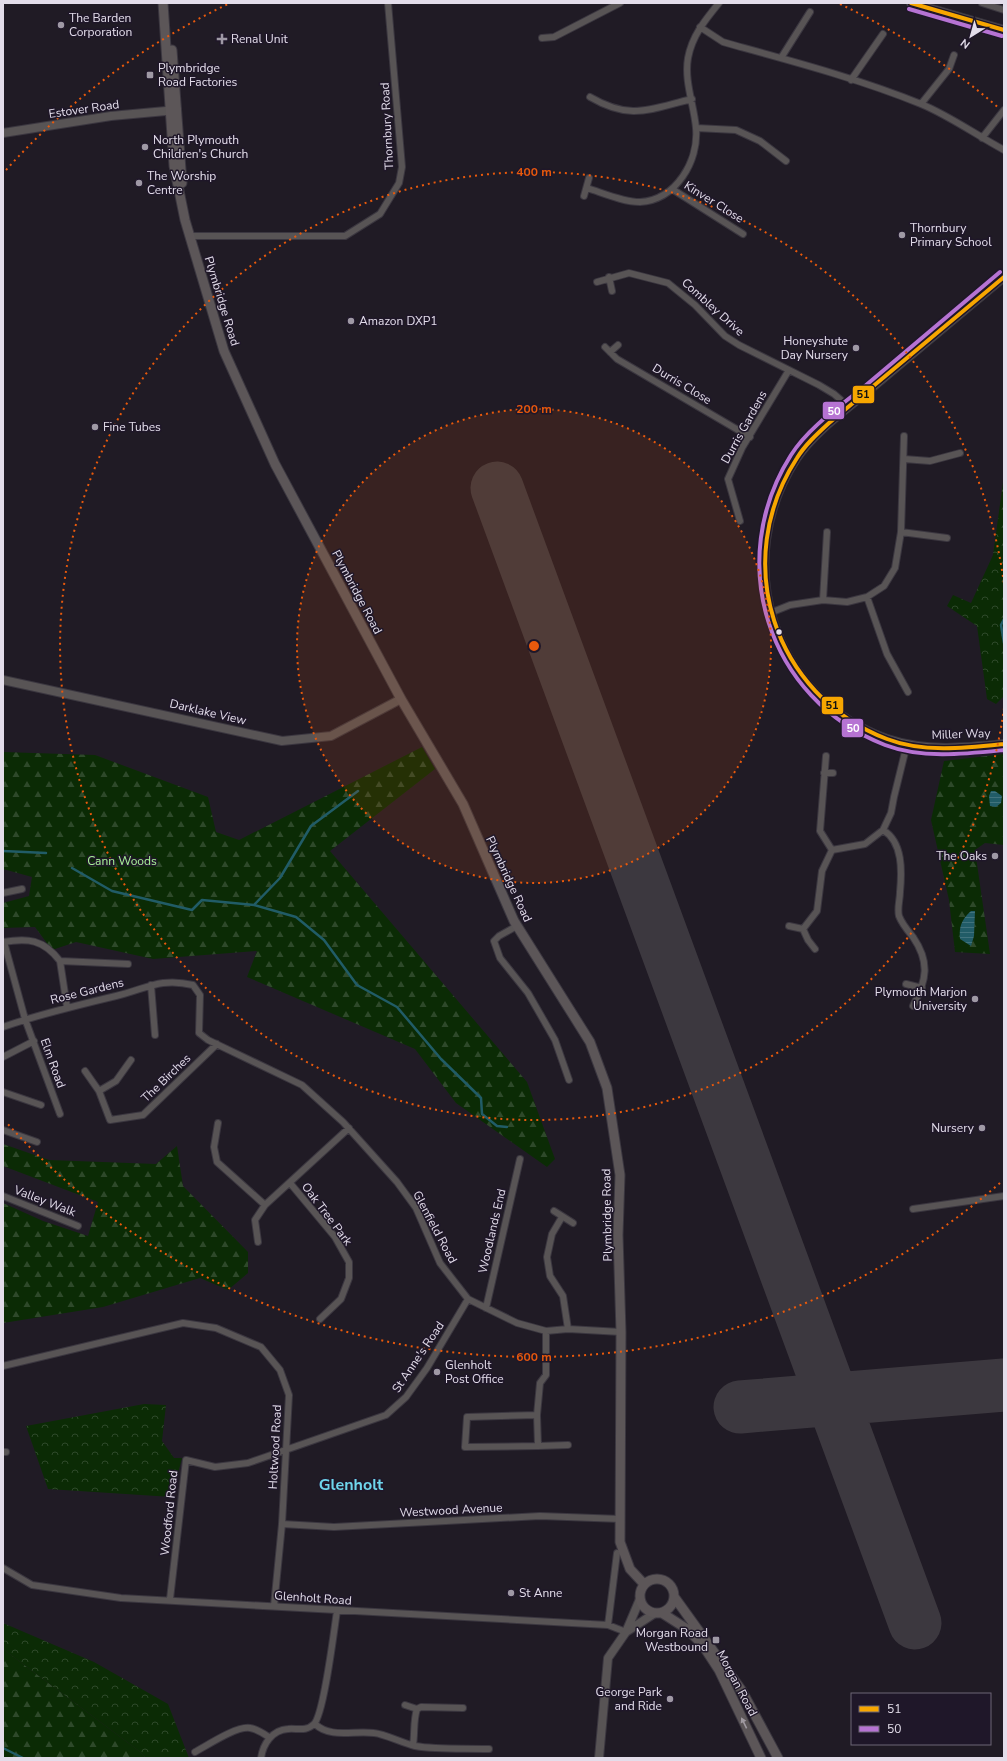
<svg xmlns="http://www.w3.org/2000/svg" width="1007" height="1761" font-family="'Nunito Sans',sans-serif">
	<defs>
		<pattern id="forest-firs" width="22" height="20" patternUnits="userSpaceOnUse"><rect width="22" height="20" fill="#0b2b05"/><path d="M5 1l3.5 6h-7zM16 11l3.5 6h-7z" fill="#2e492a"/></pattern>
		<pattern id="park-crowns" width="20" height="18" patternUnits="userSpaceOnUse"><rect width="20" height="18" fill="#0b2b05"/><path d="M2 6a3 3 0 1 1 6 0M12 15a3 3 0 1 1 6 0" fill="none" stroke="#2e492a"/></pattern>
		<pattern id="water-rules" width="6" height="5" patternUnits="userSpaceOnUse"><rect width="6" height="5" fill="#215c67"/><path d="M0 2.5h6" fill="none" stroke="#41737d"/></pattern>
	</defs>
	<rect width="100%" height="100%" fill="#201b25"/>
	<path fill="url(#forest-firs)" d="M422,747L435,769L330,851L527,1082L555,1159L547,1167L456,1103L415,1049L247,977L257,951L153,959L76,942L52,950L35,927L3,928V903L29,896L32,877L3,869V752L95,755L208,797L216,832L239,840Z
		M1004,754V845L985,843L975,850L990,954L955,952L949,900L931,820L944,761Z
		M3,1144L49,1160L156,1164L177,1146L183,1186L248,1252V1273L228,1290L200,1278L103,1307L3,1323V1203L43,1221L88,1236L98,1202L3,1166Z
		M3,1649L139,1751L146,1758H3Z"/>
	<path fill="url(#park-crowns)" d="M1004,475V696L996,704L987,699L977,626L947,606L953,595L971,603L993,555Z
		M144,1404L166,1405L162,1441L174,1458H182L172,1497L48,1489L26,1426Z
		M3,1623L94,1662L168,1704L189,1758H146L139,1751L3,1649Z"/>
	<path fill="url(#water-rules)" d="M991,791H995L1002,796L1001,803L996,807L990,806L989,796Z
		M971,911H975L974,936L971,946L960,939C959,927 961,920 971,911Z"/>
	<g fill="none" stroke-linecap="round" stroke-linejoin="round">
		<path stroke="#215c67" stroke-width="2.5" d="M1004,619L1001,625L1004,643
			M3,851L46,853
			M72,868L112,891L192,910L202,900L254,905L296,917L324,940L357,985L397,1007L441,1059L481,1098L482,1114L497,1126L507,1127
			M254,905L280,878L311,826L358,791
			M3,1748L23,1758"/>
		<path stroke="#3c383f" stroke-width="53" d="M497,488L915,1623
			M740,1407L1004,1385"/>
		<g stroke="#3b3740" stroke-width="8">
			<path id="minor" d="M982,3L1004,10
				M700,27L723,42L737,46C799,63 862,80 921,104C950,116 976,135 1004,150
				M542,38L554,37L620,3
				M781,58L810,12
				M851,80L883,34
				M590,97C631,121 650,109 692,99
				M921,104L949,69L954,55
				M696,128L736,130L760,141L786,161
				M982,138L1004,110
				M587,188C603,193 623,202 640,202C676,200 699,161 696,128C694,105 684,81 688,58C692,36 705,20 719,3
				M672,189L743,234
				M584,196L589,178
				M190,236H345L380,214L399,183L402,167L388,3
				M609,277L612,291
				M597,282L629,273L668,283L695,305L725,336L739,345L819,385L834,394L849,407
				M605,347L617,359L750,437
				M610,352L618,345
				M904,459L930,461L960,453
				M740,521L728,479L742,448L789,370
				M901,532L947,538
				M867,597L887,654L908,692
				M823,600L827,532
				M770,613L790,605L823,600L847,602L867,597L884,586L895,568L901,532L904,436
				M826,756L820,831L832,850
				M824,773H833
				M883,830C903,842 902,871 900,892C900,900 897,908 899,916C902,924 908,931 913,937C930,962 927,980 913,1006
				M3,893L22,889
				M517,926L499,936L494,941L500,958L528,993L555,1040L569,1080
				M789,926L803,929
				M3,942C28,938 43,939 60,961L67,1007
				M4,942L25,1019L60,1114
				M815,949L808,940L803,929L817,911L822,871L832,850L865,844L883,830L891,813L894,797L907,744
				M60,961L128,964
				M906,984L922,988
				M151,985L155,1035
				M3,1027C40,1014 78,1005 116,996C146,989 160,977 193,985L200,995L199,1033L208,1040L302,1085L343,1122L397,1182L416,1208L440,1263L468,1299L517,1323L546,1331L568,1329L621,1332
				M3,1057L34,1041
				M85,1071L99,1091L110,1120L143,1115L217,1044
				M99,1091L116,1081L131,1060
				M3,1092L41,1105
				M218,1123L214,1147L217,1162L265,1205
				M3,1130L37,1142
				M290,1183L335,1237L349,1262V1278L341,1299L320,1319
				M3,1196L78,1226
				M913,1209L1004,1196
				M554,1211L573,1223
				M562,1217L552,1234L547,1257L550,1276L563,1296L568,1329
				M258,1242L255,1220L265,1205L349,1128
				M486,1308L520,1159
				M3,1366L183,1323L216,1328L261,1347L280,1370L289,1395L282,1524L274,1606
				M537,1415L467,1417L465,1447L538,1446L537,1415L540,1383L546,1375V1331
				M538,1446L568,1445
				M3,1452H6
				M282,1524L334,1527L540,1516L621,1519
				M3,1568L32,1585L121,1598L608,1625L626,1632
				M170,1599L186,1460L215,1467L248,1463L386,1415L406,1397L427,1368L468,1299
				M608,1625L617,1553
				M405,1705L417,1709L421,1707L463,1708
				M315,1724C331,1739 354,1730 374,1733C385,1734 402,1743 415,1746C439,1750 465,1748 489,1749
				M413,1745C415,1734 413,1721 417,1709
				M195,1752C208,1745 236,1726 250,1728C258,1729 264,1734 270,1738
				M261,1758C263,1744 272,1730 288,1729C297,1728 306,1732 314,1724C324,1714 334,1630 337,1611"/>
		</g>
		<g stroke="#3b3740" stroke-width="10">
			<path id="tertiary" d="M911,3L1004,30
				M3,133L111,116L177,110
				M1004,277C959,315 913,353 868,391C843,412 814,432 796,459C730,560 771,698 887,739C926,752 965,748 1004,744
				M3,680L282,741L331,736L401,699
				M626,1632L655,1613
				M599,1758L608,1658L626,1632L640,1599"/>
		</g>
		<g stroke="#3b3740" stroke-width="11">
			<path id="secondary" d="M163,3L174,166L185,220L224,351L275,464L401,699L463,804L514,921L590,1042L607,1088L620,1175L618,1235L621,1332L620,1542L630,1569L644,1584
				M172,50L182,183
				M640 1596a17 17 0 1 1 34 0a17 17 0 1 1-34 0Z
				M675,1598L742,1691L778,1758
				M662,1613L687,1629L702,1644L719,1670L761,1758"/>
		</g>
		<use href="#minor" stroke="#585455" stroke-width="6"/>
		<use href="#tertiary" stroke="#585455" stroke-width="8"/>
		<use href="#secondary" stroke="#5c5658" stroke-width="9"/>
		<g stroke="#1f1729" stroke-width="7">
			<path id="bus-1" d="M911,3L1004,30
				M1004,277L829,423C817,434 805,445 797,458C730,561 773,695 887,739C923,753 966,748 1004,744"/>
		</g>
		<g stroke="#1f1729" stroke-width="7">
			<path id="bus-2" d="M909,9L1002,36
				M1000,272C955,310 910,348 865,386C839,407 809,427 791,455C724,561 767,699 885,745C922,759 965,754 1004,750"/>
		</g>
		<use href="#bus-1" stroke="#f7a600" stroke-width="4"/>
		<use href="#bus-2" stroke="#b673d3" stroke-width="4"/>
	</g>
	<defs><path id="oneway-solid" d="M-6-.8H1V-3.2L6.5 0L1 3.2V.8H-6Z"/></defs>
	<use fill="#a09aa1" href="#oneway-solid" transform="translate(744 1723) rotate(-116)"/>
	<circle cx="534" cy="646" r="237" fill="#e8590c" fill-opacity=".12"/>
	<g fill="none" stroke="#e8590c" stroke-width="2" stroke-dasharray="2 4">
		<circle cx="534" cy="646" r="237"/>
		<path d="M1004 708A474 474 0 1 1 1004 584"/>
		<path d="M1000 1183A711 711 0 0 1 6 1122M6 170A711 711 0 0 1 228 4M840 4A711 711 0 0 1 1000 109"/>
	</g>
	<g fill="#9f99a5" stroke="#1f1729" stroke-width="1.5">
		<circle cx="61" cy="25" r="4"/>
		<path d="M220 33h4v4h4v4h-4v4h-4v-4h-4v-4h4z"/>
		<rect x="146" y="71" width="8" height="8" rx="2"/>
		<circle cx="145" cy="147" r="4"/>
		<circle cx="139" cy="183" r="4"/>
		<circle cx="902" cy="235" r="4"/>
		<circle cx="351" cy="321" r="4"/>
		<circle cx="856" cy="348" r="4"/>
		<circle cx="95" cy="427" r="4"/>
		<circle cx="995" cy="856" r="4"/>
		<circle cx="975" cy="999" r="4"/>
		<circle cx="982" cy="1128" r="4"/>
		<circle cx="437" cy="1372" r="4"/>
		<circle cx="511" cy="1593" r="4"/>
		<rect x="712" y="1636" width="8" height="8" rx="2"/>
		<circle cx="670" cy="1699" r="4"/>
	</g>
	<circle fill="#e3ddea" stroke="#1f1729" stroke-width="1.5" cx="779" cy="632" r="3.5"/>
	<g text-anchor="middle" stroke-width="3" stroke-linejoin="round" paint-order="stroke">
		<g font-size="12" fill="#e3ddea" stroke="#1f1729" text-anchor="start">
			<text x="69" y="22">The Barden<tspan x="69" dy="14">Corporation</tspan></text>
			<text x="231" y="43">Renal Unit</text>
			<text x="158" y="72">Plymbridge<tspan x="158" dy="14">Road Factories</tspan></text>
			<text x="153" y="144">North Plymouth<tspan x="153" dy="14">Children's Church</tspan></text>
			<text x="147" y="180">The Worship<tspan x="147" dy="14">Centre</tspan></text>
			<text x="910" y="232">Thornbury<tspan x="910" dy="14">Primary School</tspan></text>
			<text x="359" y="325">Amazon DXP1</text>
			<text x="848" y="345" text-anchor="end">Honeyshute<tspan x="848" dy="14">Day Nursery</tspan></text>
			<text x="103" y="431">Fine Tubes</text>
			<text x="987" y="860" text-anchor="end">The Oaks</text>
			<text x="967" y="996" text-anchor="end">Plymouth Marjon<tspan x="967" dy="14">University</tspan></text>
			<text x="974" y="1132" text-anchor="end">Nursery</text>
			<text x="445" y="1369">Glenholt<tspan x="445" dy="14">Post Office</tspan></text>
			<text x="519" y="1597">St Anne</text>
			<text x="708" y="1637" text-anchor="end">Morgan Road<tspan x="708" dy="14">Westbound</tspan></text>
			<text x="662" y="1696" text-anchor="end">George Park<tspan x="662" dy="14">and Ride</tspan></text>
		</g>
		<g font-size="12" fill="#e3ddea" stroke="#1f1729">
			<text transform="translate(84 109) rotate(-8)" y="4">Estover Road</text>
			<text transform="translate(387 126) rotate(-93)" y="4">Thornbury Road</text>
			<text transform="translate(714 202) rotate(32)" y="4">Kinver Close</text>
			<text transform="translate(222 301) rotate(73)" y="4">Plymbridge Road</text>
			<text transform="translate(713 307) rotate(42)" y="4">Combley Drive</text>
			<text transform="translate(682 384) rotate(31)" y="4">Durris Close</text>
			<text transform="translate(744 427) rotate(-61)" y="4">Durris Gardens</text>
			<text transform="translate(357 592) rotate(62)" y="4">Plymbridge Road</text>
			<text transform="translate(208 712) rotate(13)" y="4">Darklake View</text>
			<text transform="translate(961 734) rotate(-2)" y="4">Miller Way</text>
			<text transform="translate(509 879) rotate(65)" y="4">Plymbridge Road</text>
			<text transform="translate(87 991) rotate(-14)" y="4">Rose Gardens</text>
			<text transform="translate(53 1063) rotate(70)" y="4">Elm Road</text>
			<text transform="translate(166 1078) rotate(-44)" y="4">The Birches</text>
			<text transform="translate(45 1201) rotate(21)" y="4">Valley Walk</text>
			<text transform="translate(327 1214) rotate(53)" y="4">Oak Tree Park</text>
			<text transform="translate(607 1215) rotate(-91)" y="4">Plymbridge Road</text>
			<text transform="translate(435 1227) rotate(62)" y="4">Glenfield Road</text>
			<text transform="translate(492 1231) rotate(-77)" y="4">Woodlands End</text>
			<text transform="translate(418 1357) rotate(-56)" y="4">St Anne's Road</text>
			<text transform="translate(275 1447) rotate(-87)" y="4">Holtwood Road</text>
			<text transform="translate(451 1510) rotate(-3)" y="4">Westwood Avenue</text>
			<text transform="translate(169 1513) rotate(-84)" y="4">Woodford Road</text>
			<text transform="translate(313 1598) rotate(4)" y="4">Glenholt Road</text>
			<text transform="translate(737 1683) rotate(62)" y="4">Morgan Road</text>
		</g>
		<g font-size="12" fill="#a9f498" stroke="#1f1729">
			<text x="122" y="865">Cann Woods</text>
		</g>
		<g font-size="16" font-weight="bold" fill="#6fd6ec" stroke="#1f1729">
			<text x="351" y="1490">Glenholt</text>
		</g>
	</g>
	<circle cx="534" cy="646" r="6" fill="#e8590c" stroke="#1f1729" stroke-width="2"/>
	<g font-size="12" text-anchor="middle" font-weight="bold" fill="#e8590c" stroke="#1f1729" stroke-width="3" stroke-linejoin="round" paint-order="stroke">
		<text x="534" y="176">400 m</text>
		<text x="534" y="413">200 m</text>
		<text x="534" y="1361">600 m</text>
	</g>
	<g stroke="#1f1729" stroke-width="1.5">
		<rect x="852" y="385" width="23" height="19" rx="4" fill="#f7a600"/>
		<rect x="822" y="401" width="23" height="19" rx="4" fill="#b673d3"/>
		<rect x="821" y="696" width="23" height="19" rx="4" fill="#f7a600"/>
		<rect x="841" y="718" width="23" height="20" rx="4" fill="#b673d3"/>
	</g>
	<g font-size="11" text-anchor="middle" font-weight="bold" fill="#fff">
		<text x="834" y="415">50</text>
		<text x="853" y="732">50</text>
	</g>
	<g font-size="11" text-anchor="middle" font-weight="bold" fill="#111">
		<text x="863" y="398">51</text>
		<text x="832" y="709">51</text>
	</g>
	<rect width="1007" height="1761" fill="none" stroke="#e3ddea" stroke-width="8"/>
	<rect x="851" y="1693" width="140" height="52" fill="#1f1729" stroke="#6d6676"/>
	<rect x="859" y="1706" width="20" height="6" fill="#f7a600" stroke="#6d6676"/>
	<text x="887" y="1713" font-size="12" fill="#e3ddea">51</text>
	<rect x="859" y="1726" width="20" height="6" fill="#b673d3" stroke="#6d6676"/>
	<text x="887" y="1733" font-size="12" fill="#e3ddea">50</text>
	<g transform="translate(971 36) rotate(217)" stroke="#1f1729" stroke-width="3" paint-order="stroke">
	<path d="M0-3L7 15L0 10L-7 15Z" fill="#e3ddea"/>
	<text y="-6" font-size="11" font-weight="bold" text-anchor="middle" fill="#e3ddea">N</text>
	</g>
</svg>
